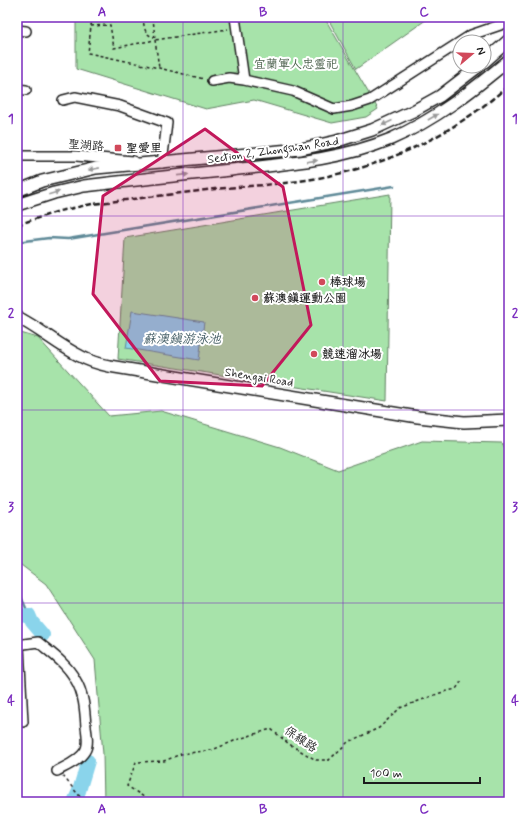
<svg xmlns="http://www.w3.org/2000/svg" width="526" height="819" font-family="Mynerve,'LXGW WenKai TC',sans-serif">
	<rect width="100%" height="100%" fill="#fff"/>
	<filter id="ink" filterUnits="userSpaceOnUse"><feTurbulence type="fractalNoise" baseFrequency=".025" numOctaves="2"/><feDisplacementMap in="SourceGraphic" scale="8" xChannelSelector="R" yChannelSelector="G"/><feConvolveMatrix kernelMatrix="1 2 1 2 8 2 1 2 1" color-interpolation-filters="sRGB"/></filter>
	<g filter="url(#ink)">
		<path fill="#a7e3aa" stroke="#628063" d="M76,17H324L378,109L366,117L332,123L254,100L206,109L76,69Z
			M327,17H430L356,69Z
			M390,194L387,401L118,359L125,238Z
			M17,332L38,338L109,416L161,411L280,447L338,470L422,441L502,443L509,456V802H104L103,754L95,660L46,584L17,562Z"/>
		<path fill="#8ad4eb" stroke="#5e8a98" d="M132,311L204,322L199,360L126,348Z"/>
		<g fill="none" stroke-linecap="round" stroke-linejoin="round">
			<path stroke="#5e8a98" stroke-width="2.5" d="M17,242L49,238L68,239L394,186
				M17,590L19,592L29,615"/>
			<path stroke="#8ad4eb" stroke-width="14" d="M17,616L29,615L32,622L43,635
				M74,802L79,791L88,761"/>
			<g stroke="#1c1c1c" stroke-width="12">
				<path id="minor" d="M235,17L244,80
					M17,30L26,31
					M212,81L229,78L244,80L293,91L334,109L352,106L370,100L471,35L509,22
					M17,89L26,90
					M63,100L75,97L120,106L167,123L162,163
					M17,156H76L133,161
					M17,645L38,642C51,653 67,664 75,679C84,693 85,711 86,727C87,734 89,745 85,751C79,761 66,766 57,771
					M19,645L23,722"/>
			</g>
			<g stroke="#1c1c1c" stroke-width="14">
				<path id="major" d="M484,62L509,40
					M17,191L42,181L96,168L301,149L337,141L372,130L413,111L440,96L479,66
					M17,205L54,193L84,186C133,180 182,175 231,170C285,164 340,160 391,139C435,120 473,90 509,60
					M17,317C39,328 58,345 80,356C89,361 99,364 109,366L418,417L464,422L509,420"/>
			</g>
			<path stroke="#1c1c1c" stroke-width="1.5" stroke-dasharray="3 3" stroke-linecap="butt" d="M92,17L88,53L159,68L204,79
				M143,17C144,26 144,36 155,37
				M153,17L155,40L228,29
				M91,26L110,25L114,48L155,40L159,68
				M63,776L81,798L92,802
				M143,802L144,797L127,786L136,762L164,761L181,754L212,750L239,739L271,729L289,744L316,760H329L348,742L379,728L400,708L440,693L456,689L463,679"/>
			<use href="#minor" stroke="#fff" stroke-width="9"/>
			<use href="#major" stroke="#fff" stroke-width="11"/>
			<path stroke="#1c1c1c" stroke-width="2.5" stroke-dasharray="6 3" stroke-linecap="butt" d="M17,225L59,211L92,204C133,199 174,194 215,189C245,186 276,185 306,180C381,169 452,136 509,85"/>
		</g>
		<defs><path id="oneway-solid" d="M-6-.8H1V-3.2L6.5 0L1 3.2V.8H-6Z"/></defs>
		<g fill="#999">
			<use href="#oneway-solid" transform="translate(433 117) rotate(-30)"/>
			<use href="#oneway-solid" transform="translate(387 123) rotate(156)"/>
			<use href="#oneway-solid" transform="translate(312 161) rotate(-7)"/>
			<use href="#oneway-solid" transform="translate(94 169) rotate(169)"/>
			<use href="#oneway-solid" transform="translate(183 175) rotate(-6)"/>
			<use href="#oneway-solid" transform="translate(54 193) rotate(-16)"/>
		</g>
	</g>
	<path fill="#c2185b" fill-opacity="0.2" stroke="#c2185b" stroke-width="3" stroke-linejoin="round" d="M205,129L283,187L311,325L262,386L160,381L93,294L103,196Z"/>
	<path fill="none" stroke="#7b2cbf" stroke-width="1" stroke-opacity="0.55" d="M183,17V802M343,17V802M17,216H509M17,410H509M17,603H509"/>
	<g fill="#d1495b" stroke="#fff" stroke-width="1.5">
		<rect x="114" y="144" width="8" height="8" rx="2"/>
		<circle cx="322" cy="282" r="4"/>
		<circle cx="255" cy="298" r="4"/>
		<circle cx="314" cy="354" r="4"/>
	</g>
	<g text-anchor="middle" stroke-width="4" stroke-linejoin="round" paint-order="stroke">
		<g font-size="12" fill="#4d624e" stroke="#fff">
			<text x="296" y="68">宜蘭軍人忠靈祀</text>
		</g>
		<g font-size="12" fill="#1c1c1c" stroke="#fff">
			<text transform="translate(86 145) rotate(4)" y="4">聖湖路</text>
			<text transform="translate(273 150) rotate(-8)" y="4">Section 2, Zhongshan Road</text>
			<text transform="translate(259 377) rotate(9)" y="4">Shengai Road</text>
			<text transform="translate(301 739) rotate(34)" y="4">保線路</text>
		</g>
		<g font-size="12" font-weight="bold" fill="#1c1c1c" stroke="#fff" text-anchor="start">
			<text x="126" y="152">聖愛里</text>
			<text x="330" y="286">棒球場</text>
			<text x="263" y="302">蘇澳鎮運動公園</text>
			<text x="322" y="358">競速溜冰場</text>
		</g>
		<g font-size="13" font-style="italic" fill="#425c64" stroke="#fff">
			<text x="182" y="343">蘇澳鎮游泳池</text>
		</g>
	</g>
	<rect width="526" height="819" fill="none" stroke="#fff" stroke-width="44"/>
	<g transform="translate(472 54) rotate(71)"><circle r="19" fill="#ffffff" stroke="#a4a4a4"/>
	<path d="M0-3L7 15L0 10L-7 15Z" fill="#d1495b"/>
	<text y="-6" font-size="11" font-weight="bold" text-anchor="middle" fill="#1c1c1c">N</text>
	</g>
	<path d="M364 777v6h116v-6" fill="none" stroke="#1c1c1c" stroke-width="2"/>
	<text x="370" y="777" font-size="12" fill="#1c1c1c" stroke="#ffffff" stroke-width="3" paint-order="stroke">100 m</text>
	<rect x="22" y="22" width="482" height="775" fill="none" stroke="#7b2cbf" stroke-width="1.5"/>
	<g font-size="13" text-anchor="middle" font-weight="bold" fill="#7b2cbf">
		<text x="102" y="16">A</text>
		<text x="263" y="16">B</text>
		<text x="424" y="16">C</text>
		<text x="11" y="123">1</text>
		<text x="515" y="123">1</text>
		<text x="11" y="317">2</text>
		<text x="515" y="317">2</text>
		<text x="11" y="511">3</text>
		<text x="515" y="511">3</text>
		<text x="11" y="705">4</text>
		<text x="515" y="705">4</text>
		<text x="102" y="813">A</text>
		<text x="263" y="813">B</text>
		<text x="424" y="813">C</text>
	</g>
</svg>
